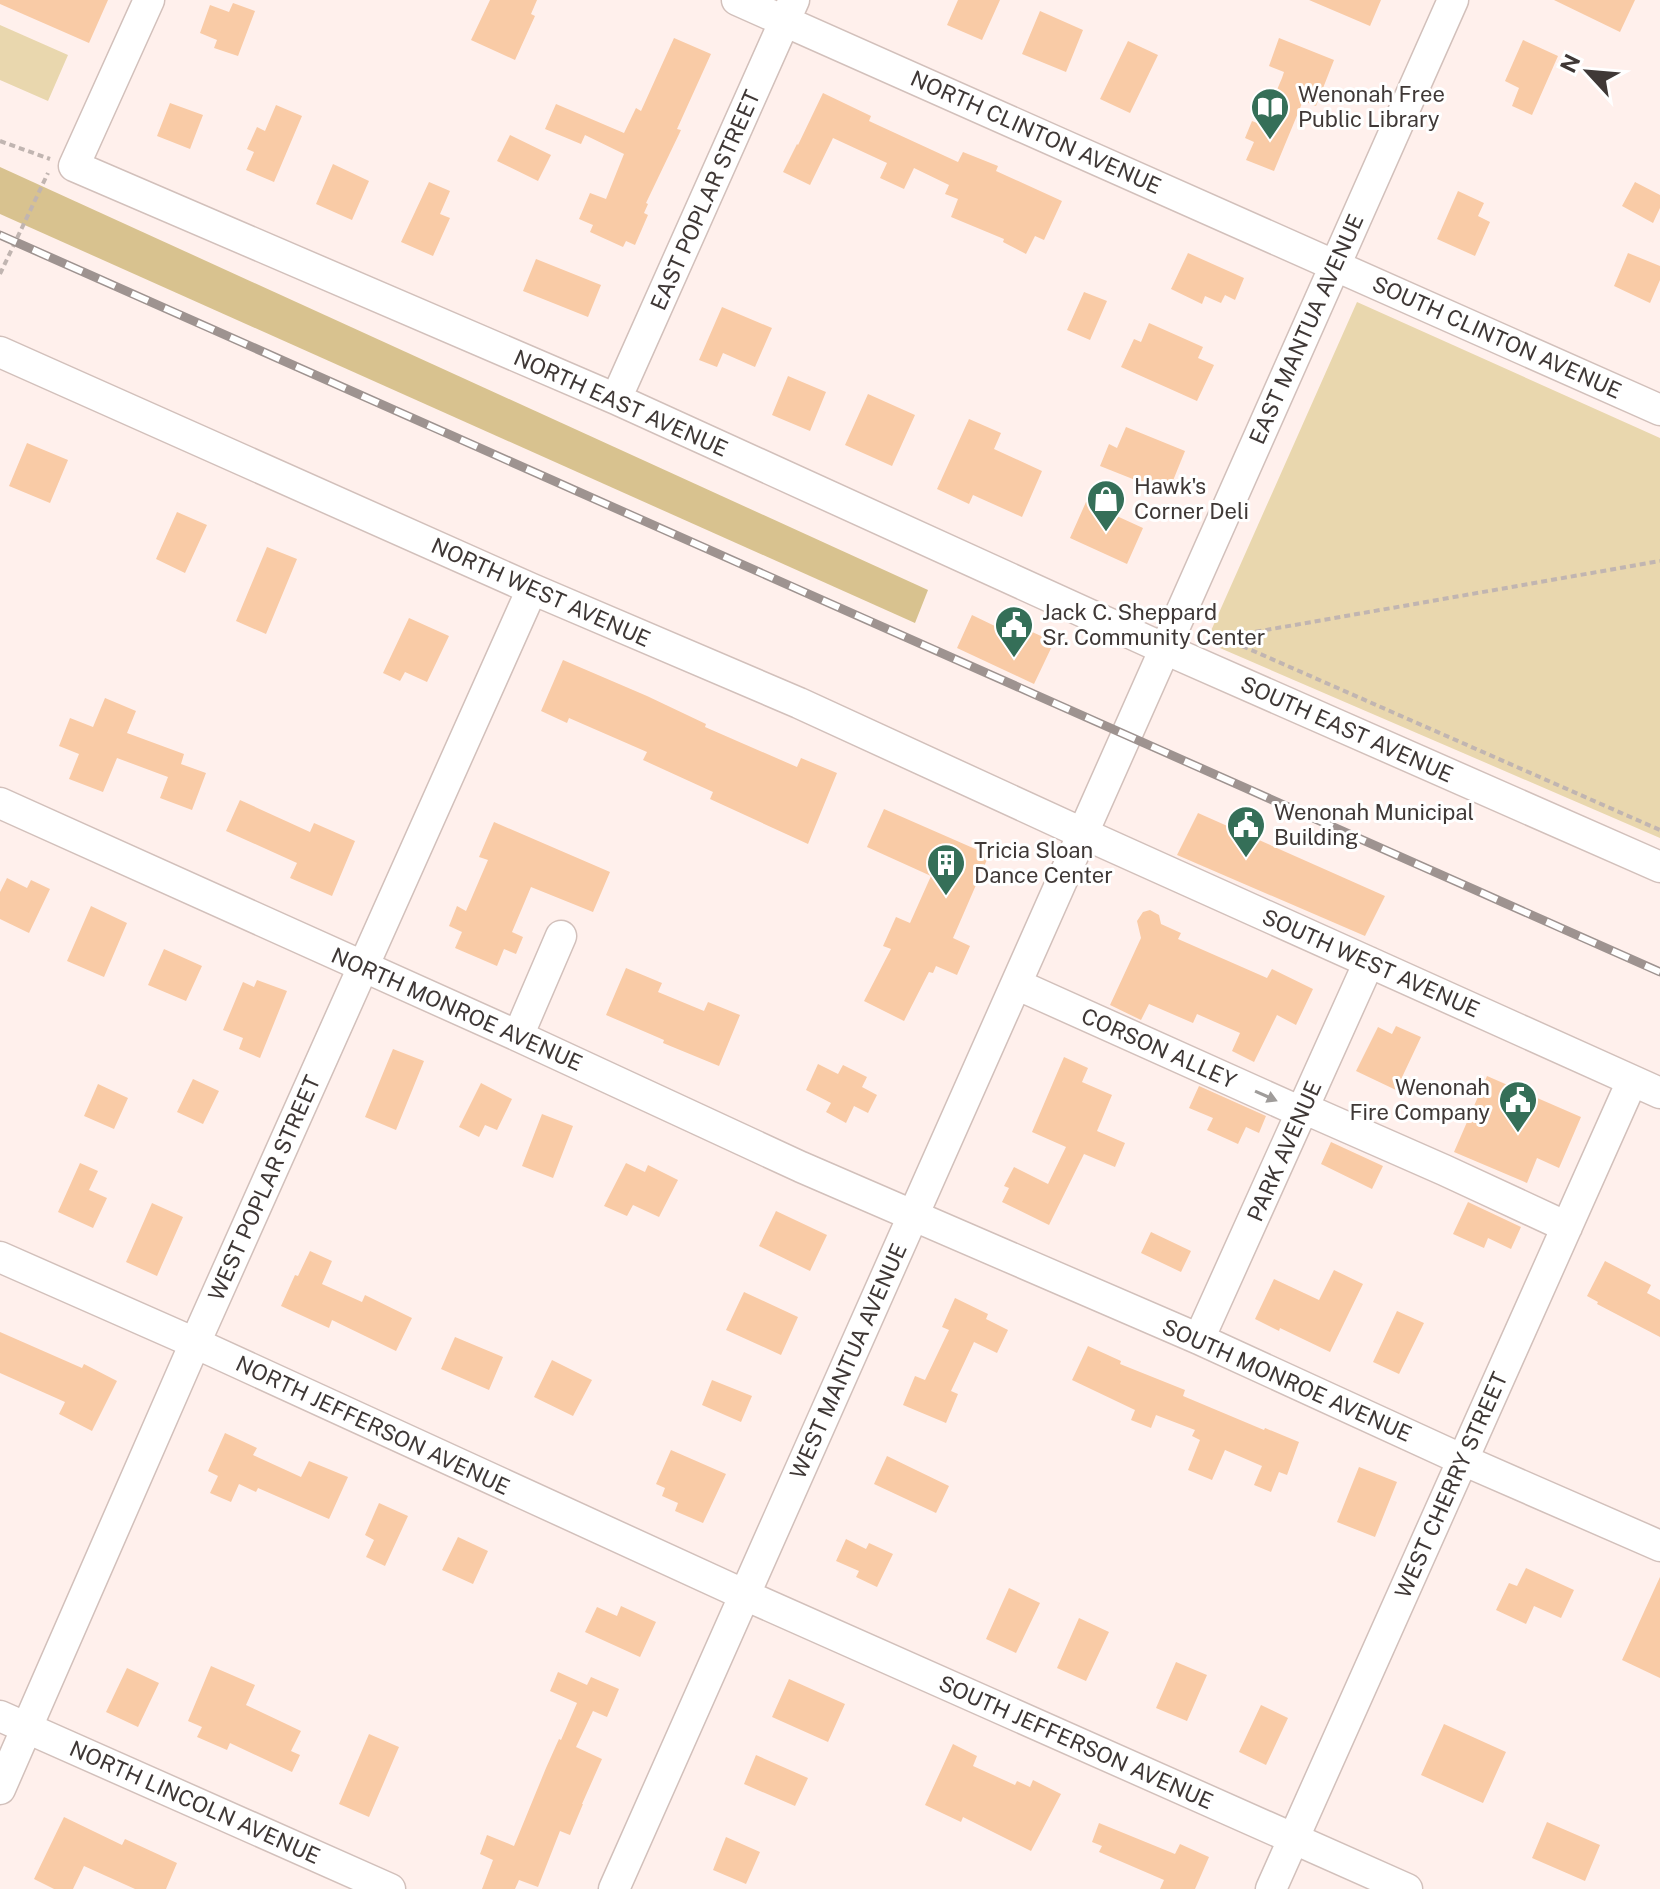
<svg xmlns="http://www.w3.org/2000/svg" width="1660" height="1889" font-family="'Public Sans',sans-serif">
	<rect width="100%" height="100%" fill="#fff0ec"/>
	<path fill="#e9d7ae" d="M0,25L68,55L48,101L0,80Z
		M1357,302L1660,438V838L1206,642Z"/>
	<path fill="#d8c28f" d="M0,167L928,590L915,623L0,214Z"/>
	<path fill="#f9cba6" d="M0,0H108L89,43L0,4Z
		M490,0H537L531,14L535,16L515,60L471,40Z
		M958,0H1000L982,40L947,25Z
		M1309,0H1381L1370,26Z
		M1554,0H1635L1620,32Z
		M233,3L255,11L238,56L214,48L217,40L200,33L210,5L229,12Z
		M1040,11L1083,30L1066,72L1022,54Z
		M674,38L711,54L677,129L681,130L646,203L648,204L644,213L648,215L635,245L626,241L623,247L590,232L593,225L579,219L590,193L606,199L624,154L585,135L581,144L545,129L556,104L624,133L636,108L641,111Z
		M1279,38L1334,60L1316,106L1303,101L1274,171L1246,160L1254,142L1245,138L1252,121L1262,125L1282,78L1284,72L1269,66Z
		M1523,40L1558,56L1532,115L1512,106L1519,88L1505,81Z
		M1128,41L1158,55L1130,113L1100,99Z
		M823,93L871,116L869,121L958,162L963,152L998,166L996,171L1062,201L1044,240L1035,236L1026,254L1003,242L1004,239L951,217L958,199L945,194L949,185L914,168L904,189L880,178L887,163L833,138L810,185L783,172L797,144L798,145Z
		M170,103L203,115L190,149L157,136Z
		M276,105L302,116L274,182L246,170L254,152L247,149L257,127L265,131Z
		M510,135L551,155L538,181L497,161Z
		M333,164L369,181L352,220L316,204Z
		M429,182L450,191L440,214L450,218L433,256L401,242Z
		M1635,182L1660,195V208L1653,223L1622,206Z
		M1458,191L1484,203L1478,216L1490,222L1475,256L1437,239Z
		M1188,253L1244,278L1235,300L1225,295L1221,303L1205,296L1202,304L1171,289Z
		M1628,253L1660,266V280L1650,303L1614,286Z
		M536,259L601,285L588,317L523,291Z
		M1084,292L1107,301L1090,340L1067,330Z
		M722,307L772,328L755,367L723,353L717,367L699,360Z
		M1149,323L1203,347L1198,358L1214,365L1197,401L1121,367L1134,339L1141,342Z
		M788,376L826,392L810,431L772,415Z
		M868,394L915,415L892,466L845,445Z
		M969,419L1001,433L994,449L1042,471L1022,517L973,495L969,504L937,489Z
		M1126,427L1185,451L1168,493L1100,466L1109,444L1117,448Z
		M27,443L68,460L50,503L9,486Z
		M1086,502L1143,528L1127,564L1070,538Z
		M177,512L207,525L185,573L156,559Z
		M267,547L297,559L266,634L236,621Z
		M972,615L999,628L1004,619L1054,642L1034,684L957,648Z
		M409,618L449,636L427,682L405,672L400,681L383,673Z
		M563,660L647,696L706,724L705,727L797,767L801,758L837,773L808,844L710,799L713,792L643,760L647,752L569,718L567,723L541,711Z
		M105,698L136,711L127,733L184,754L181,764L206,773L192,810L160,798L168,777L117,758L103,792L69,779L79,754L59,746L70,718L93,727Z
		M240,800L310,832L314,823L355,841L332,896L290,878L297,863L226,831Z
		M884,809L989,855L953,938L970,946L957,975L936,966L933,973L929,972L904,1021L864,1001L891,949L883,946L896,917L910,923L931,876L867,847Z
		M1198,813L1385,896L1365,936L1177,855Z
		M494,822L610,872L593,912L531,887L512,932L523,937L516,954L504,949L497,966L455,948L462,932L449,926L457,906L466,911L488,860L479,857Z
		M7,878L27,888L31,880L50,889L29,933L0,919V892Z
		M91,906L127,923L104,977L67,961Z
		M1150,910L1159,915L1161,924L1181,933L1178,939L1267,978L1272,969L1313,989L1296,1025L1277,1015L1254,1062L1232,1051L1240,1033L1197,1014L1193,1023L1149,1004L1141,1020L1110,1005L1141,938L1137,921L1143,912Z
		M164,949L202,966L186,1001L148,985Z
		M626,968L662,983L658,992L704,1011L708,1002L740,1015L719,1066L663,1043L664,1040L606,1015Z
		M257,980L287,991L260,1058L239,1049L243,1038L223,1030L243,982L254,987Z
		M1396,1026L1421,1037L1396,1090L1356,1071L1378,1027L1392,1034Z
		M393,1049L424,1061L396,1130L365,1117Z
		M1064,1057L1088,1068L1082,1082L1112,1095L1097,1131L1125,1143L1115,1167L1084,1154L1049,1225L1002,1202L1009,1188L1004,1186L1014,1167L1048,1184L1066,1147L1032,1132Z
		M818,1064L838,1074L843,1065L867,1077L862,1087L877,1095L868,1113L854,1106L846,1123L826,1112L831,1103L806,1090Z
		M1487,1076L1581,1117L1559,1168L1537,1158L1527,1183L1454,1152Z
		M193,1079L219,1091L203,1124L177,1112Z
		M481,1083L512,1099L497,1130L485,1125L479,1137L459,1127Z
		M98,1084L128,1098L114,1129L84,1116Z
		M1199,1086L1266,1116L1259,1133L1246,1127L1238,1144L1207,1130L1213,1118L1189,1108Z
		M542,1114L573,1126L553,1178L522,1166Z
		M1331,1142L1383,1166L1372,1189L1321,1164Z
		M80,1163L98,1171L89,1190L107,1198L93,1228L58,1212Z
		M626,1163L645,1172L648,1165L678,1180L659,1217L633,1205L627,1216L604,1206Z
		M1468,1202L1521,1227L1511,1249L1488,1238L1484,1248L1453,1234Z
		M152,1203L183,1217L157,1276L126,1262Z
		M776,1211L827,1235L810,1271L759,1246Z
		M1151,1232L1191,1251L1181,1272L1141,1253Z
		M310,1251L332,1261L322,1284L362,1302L365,1295L412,1318L396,1351L332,1320L329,1328L281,1306L295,1275L298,1276Z
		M1605,1261L1651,1285L1647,1293L1660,1300V1337L1597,1304L1598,1302L1587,1296Z
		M1334,1270L1363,1284L1330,1352L1280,1328L1279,1331L1255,1319L1274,1279L1319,1300Z
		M744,1292L798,1317L781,1355L726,1330Z
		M955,1298L988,1314L986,1319L1008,1330L997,1353L974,1342L951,1391L958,1394L946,1423L903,1405L915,1376L925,1380L949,1330L942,1327Z
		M1397,1311L1424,1323L1399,1374L1373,1362Z
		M0,1332L82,1368L84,1364L117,1381L92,1431L59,1414L65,1402L0,1373Z
		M455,1337L503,1357L489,1390L441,1369Z
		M1088,1346L1121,1361L1120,1364L1185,1390L1183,1396L1264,1430L1265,1428L1299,1442L1287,1475L1279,1472L1271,1492L1254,1485L1262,1466L1225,1450L1212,1480L1188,1470L1200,1440L1192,1436L1195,1430L1156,1415L1151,1428L1131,1420L1135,1410L1072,1380Z
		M552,1360L592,1380L573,1416L534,1397Z
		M712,1380L752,1396L741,1422L702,1405Z
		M225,1433L257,1448L253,1455L301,1477L309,1461L348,1477L329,1519L258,1488L256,1492L239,1484L231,1502L210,1493L218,1476L208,1471Z
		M671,1450L726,1474L703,1523L675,1511L678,1503L662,1496L665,1488L656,1484Z
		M887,1456L949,1486L936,1513L874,1484Z
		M1359,1467L1397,1482L1375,1537L1337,1522Z
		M379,1503L408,1516L385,1566L366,1557L374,1540L365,1535Z
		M458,1537L488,1551L473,1584L442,1570Z
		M846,1539L866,1549L869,1543L893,1554L877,1587L856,1577L859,1571L836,1561Z
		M1526,1568L1574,1590L1561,1618L1534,1606L1526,1624L1496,1610L1509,1583L1517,1586Z
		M1660,1577V1678L1622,1660Z
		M1009,1588L1040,1603L1016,1653L986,1639Z
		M621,1606L656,1622L640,1657L585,1632L597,1607L617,1616Z
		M1079,1618L1109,1632L1086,1681L1057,1668Z
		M1176,1662L1207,1675L1187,1721L1156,1708Z
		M211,1666L255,1685L246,1705L301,1731L291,1751L300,1755L292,1772L230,1743L227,1750L197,1737L202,1727L188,1721Z
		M127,1668L159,1683L138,1727L106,1712Z
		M558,1672L587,1685L591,1677L619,1689L607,1717L593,1711L576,1747L602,1759L582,1804H583L570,1835L560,1831L538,1887L519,1880L515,1889H482L493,1860L480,1854L487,1835L514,1846L546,1768L559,1739L561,1740L577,1703L550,1691Z
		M789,1679L845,1704L828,1742L772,1717Z
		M1261,1705L1288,1718L1266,1765L1239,1752Z
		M1444,1724L1506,1752L1483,1803L1421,1775Z
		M369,1734L399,1747L369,1817L339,1804Z
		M953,1744L977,1756L973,1766L1015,1785L1017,1781L1030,1787L1033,1780L1061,1794L1031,1851L963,1817L961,1822L925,1805Z
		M756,1755L808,1778L795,1806L744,1784Z
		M64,1817L122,1845L125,1839L177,1863L166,1889H135L84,1866L73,1889H54L34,1879Z
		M1547,1822L1600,1845L1585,1881L1532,1858Z
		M1099,1823L1175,1854L1180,1844L1209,1857L1195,1889H1160L1164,1880L1099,1852L1102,1846L1092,1842Z
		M726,1837L760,1852L746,1884L713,1870Z"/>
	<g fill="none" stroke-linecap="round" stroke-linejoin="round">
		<g stroke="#d2c0bb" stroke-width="33">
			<path id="minor" d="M149,0L74,166L616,399L1165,649L1660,867
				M737,0L1660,410
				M0,352L532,589L799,703L1082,833L1660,1093
				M616,399L794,0
				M0,803L518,1036L801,1167L1199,1339L1463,1460L1660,1546
				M1016,984L1301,1112
				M518,1036L561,936
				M1303,1108L1444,1170L1567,1227
				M0,1257L195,1343L745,1595L1407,1889
				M1199,1339L1369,962
				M0,1716L390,1889
				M0,1789L195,1343L532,589
				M614,1889L1453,0
				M1271,1889L1632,1081"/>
		</g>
		<path stroke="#c1b5b1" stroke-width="4" stroke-dasharray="6 4" stroke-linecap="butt" d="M0,141L50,159
			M0,274L48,173
			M1226,637L1660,561
			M1224,638L1660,830"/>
		<use href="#minor" stroke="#fff" stroke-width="30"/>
		<g stroke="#9e9390" stroke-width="9">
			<path id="rail" d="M0,235L1660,972"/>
		</g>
		<use href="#rail" stroke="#fff" stroke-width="6" stroke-dasharray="18" stroke-linecap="butt"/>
	</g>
	<defs><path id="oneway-solid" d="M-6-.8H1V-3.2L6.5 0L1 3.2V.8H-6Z" transform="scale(2)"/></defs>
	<use fill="#9f9c9a" href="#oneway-solid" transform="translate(1266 1096) rotate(24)"/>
	<defs>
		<g id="library-pin" transform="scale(2)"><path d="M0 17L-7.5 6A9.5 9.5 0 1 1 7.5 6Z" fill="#356f58" stroke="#fff"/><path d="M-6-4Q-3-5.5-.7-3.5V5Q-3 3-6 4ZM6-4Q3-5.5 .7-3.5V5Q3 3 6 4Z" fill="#fff"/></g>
		<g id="shop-pin" transform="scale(2)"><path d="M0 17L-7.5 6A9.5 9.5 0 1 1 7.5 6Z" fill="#356f58" stroke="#fff"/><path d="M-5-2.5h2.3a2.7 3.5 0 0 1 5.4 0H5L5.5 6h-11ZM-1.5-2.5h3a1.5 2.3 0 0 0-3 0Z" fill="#fff"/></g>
		<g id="civic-pin" transform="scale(2)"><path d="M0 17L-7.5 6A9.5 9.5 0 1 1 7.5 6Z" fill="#356f58" stroke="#fff"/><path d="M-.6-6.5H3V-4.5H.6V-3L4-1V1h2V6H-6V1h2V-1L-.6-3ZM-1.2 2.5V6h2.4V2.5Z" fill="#fff"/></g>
		<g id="building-pin" transform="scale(2)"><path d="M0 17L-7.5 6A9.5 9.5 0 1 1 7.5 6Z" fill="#356f58" stroke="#fff"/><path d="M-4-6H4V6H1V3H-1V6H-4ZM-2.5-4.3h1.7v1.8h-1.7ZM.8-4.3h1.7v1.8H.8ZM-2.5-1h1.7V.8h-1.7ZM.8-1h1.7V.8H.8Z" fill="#fff"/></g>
	</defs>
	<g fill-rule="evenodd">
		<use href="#library-pin" x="1270" y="107"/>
		<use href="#shop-pin" x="1106" y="499"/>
		<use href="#civic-pin" x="1014" y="625"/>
		<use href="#civic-pin" x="1246" y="825"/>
		<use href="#building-pin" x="946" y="863"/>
		<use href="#civic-pin" x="1518" y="1100"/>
	</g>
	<g text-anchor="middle" stroke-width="6" stroke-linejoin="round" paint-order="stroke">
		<g font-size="22" fill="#3f3836" stroke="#fff" text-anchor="start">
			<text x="1298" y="102">Wenonah Free<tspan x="1298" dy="25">Public Library</tspan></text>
			<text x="1134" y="494">Hawk's<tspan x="1134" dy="25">Corner Deli</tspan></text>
			<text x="1042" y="620">Jack C. Sheppard<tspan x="1042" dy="25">Sr. Community Center</tspan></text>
			<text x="1274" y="820">Wenonah Municipal<tspan x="1274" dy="25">Building</tspan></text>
			<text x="974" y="858">Tricia Sloan<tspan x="974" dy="25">Dance Center</tspan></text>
			<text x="1490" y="1095" text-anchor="end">Wenonah<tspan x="1490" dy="25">Fire Company</tspan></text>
		</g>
		<g font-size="22" fill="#3f3836" stroke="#fff">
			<text transform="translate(1036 132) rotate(24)" y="8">NORTH CLINTON AVENUE</text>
			<text transform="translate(705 200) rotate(-66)" y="8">EAST POPLAR STREET</text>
			<text transform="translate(1306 329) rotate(-66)" y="8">EAST MANTUA AVENUE</text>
			<text transform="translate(1497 337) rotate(24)" y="8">SOUTH CLINTON AVENUE</text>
			<text transform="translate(621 403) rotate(24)" y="8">NORTH EAST AVENUE</text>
			<text transform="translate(541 592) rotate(24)" y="8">NORTH WEST AVENUE</text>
			<text transform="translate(1347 729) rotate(24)" y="8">SOUTH EAST AVENUE</text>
			<text transform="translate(1371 963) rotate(24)" y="8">SOUTH WEST AVENUE</text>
			<text transform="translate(457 1009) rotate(24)" y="8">NORTH MONROE AVENUE</text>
			<text transform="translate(1159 1048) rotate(24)" y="8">CORSON ALLEY</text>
			<text transform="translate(1284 1151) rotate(-66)" y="8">PARK AVENUE</text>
			<text transform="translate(264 1188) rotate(-66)" y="8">WEST POPLAR STREET</text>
			<text transform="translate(848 1361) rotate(-66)" y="8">WEST MANTUA AVENUE</text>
			<text transform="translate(1287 1380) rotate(24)" y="8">SOUTH MONROE AVENUE</text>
			<text transform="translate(373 1425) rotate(25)" y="8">NORTH JEFFERSON AVENUE</text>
			<text transform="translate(1451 1485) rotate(-66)" y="8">WEST CHERRY STREET</text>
			<text transform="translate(1076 1742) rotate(24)" y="8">SOUTH JEFFERSON AVENUE</text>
			<text transform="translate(195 1802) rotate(24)" y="8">NORTH LINCOLN AVENUE</text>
		</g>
	</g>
	<g transform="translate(1588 72) rotate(296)" stroke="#ffffff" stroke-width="6" paint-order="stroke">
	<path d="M0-6L14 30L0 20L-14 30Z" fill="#3f3836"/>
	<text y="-12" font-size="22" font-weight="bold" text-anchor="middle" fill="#3f3836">N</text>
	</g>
</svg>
